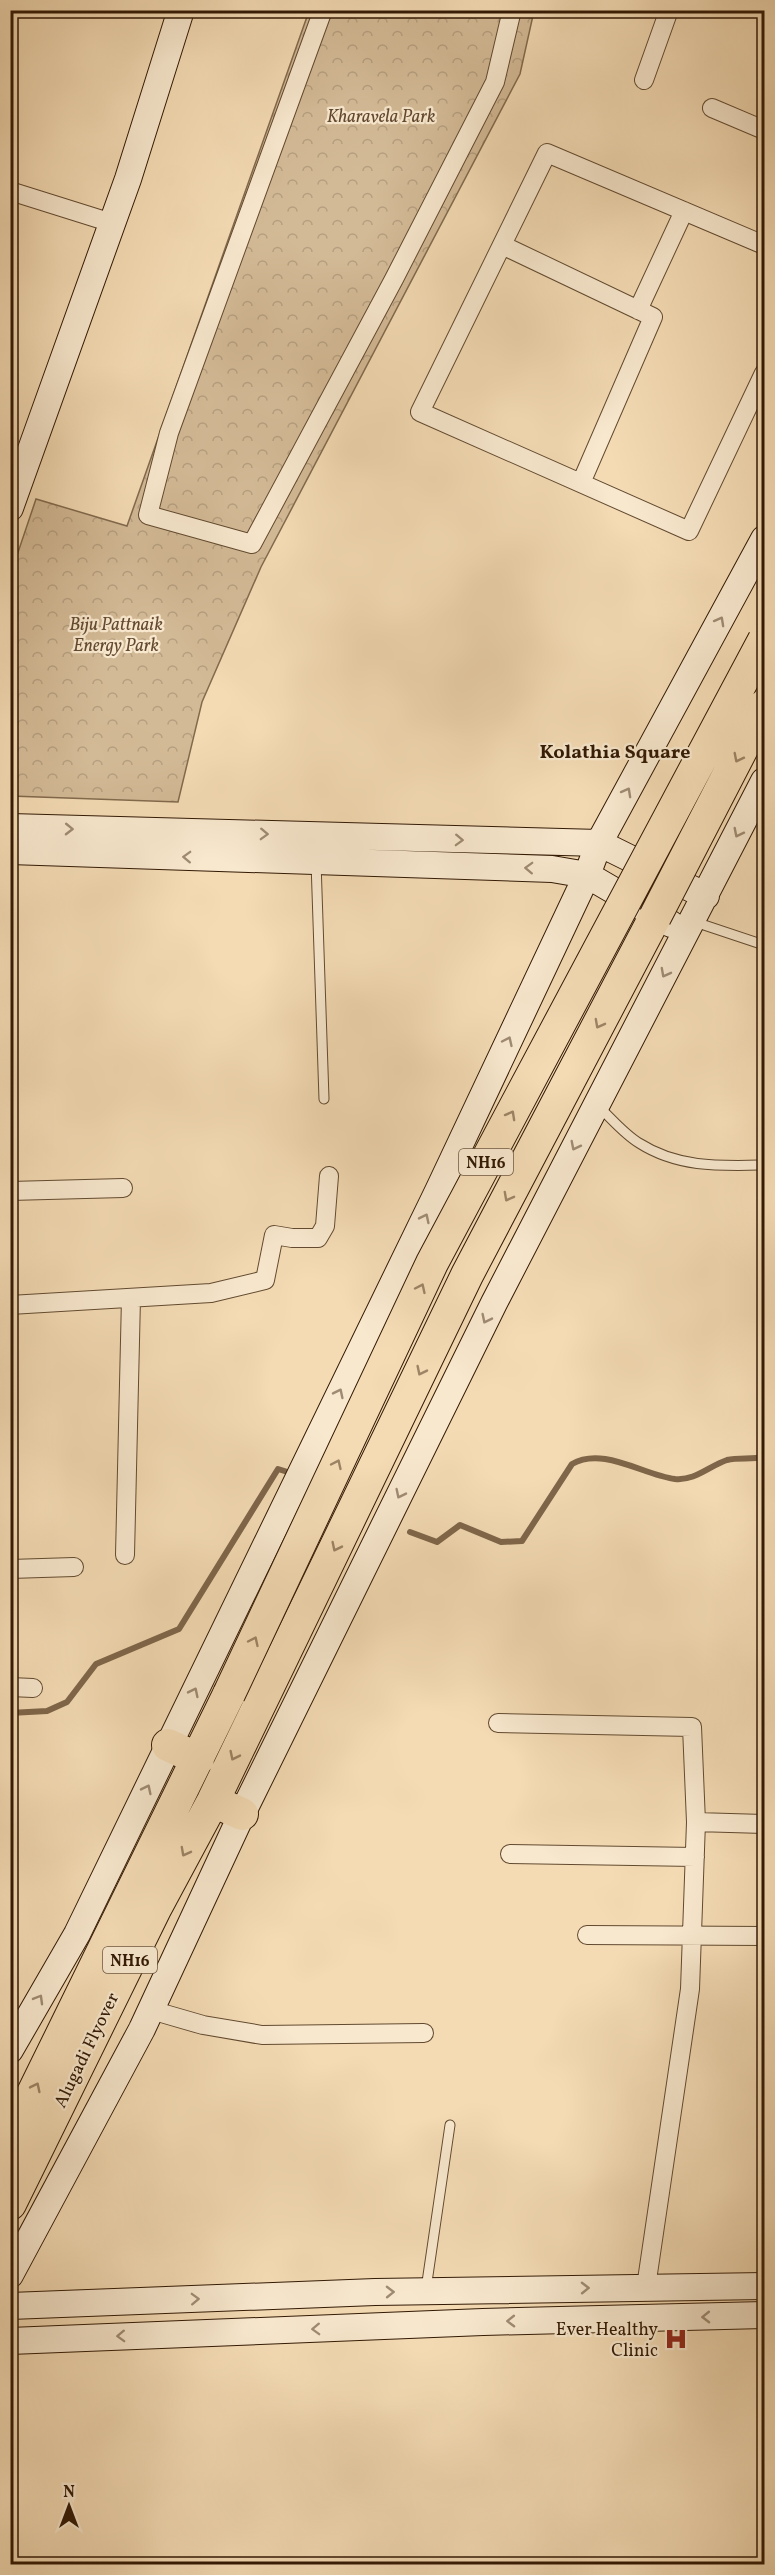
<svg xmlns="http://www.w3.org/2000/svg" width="775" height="2575" font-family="Vollkorn,serif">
	<defs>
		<pattern id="forest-crowns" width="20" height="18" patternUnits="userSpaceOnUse" patternTransform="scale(1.5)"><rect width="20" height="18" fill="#d3ba96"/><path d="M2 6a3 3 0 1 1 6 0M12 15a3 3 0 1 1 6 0" fill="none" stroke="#b69f80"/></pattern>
	</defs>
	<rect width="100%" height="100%" fill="#f4dbb4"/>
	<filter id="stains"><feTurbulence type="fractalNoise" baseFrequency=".00333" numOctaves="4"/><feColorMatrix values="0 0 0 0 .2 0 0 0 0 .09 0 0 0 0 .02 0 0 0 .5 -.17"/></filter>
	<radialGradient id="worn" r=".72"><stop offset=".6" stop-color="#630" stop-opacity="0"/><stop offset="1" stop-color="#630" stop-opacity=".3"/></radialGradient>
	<path fill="url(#forest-crowns)" stroke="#826a4d" stroke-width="1.5" d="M309,11H534L520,74L261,567L202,702L178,802L11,796V573L36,499L127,526Z"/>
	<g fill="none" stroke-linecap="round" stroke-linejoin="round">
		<path stroke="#7f664a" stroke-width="6" d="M410,1532L437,1542L460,1525L501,1542L522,1541L572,1464C603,1446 643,1475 675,1479C695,1481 709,1466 727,1460C739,1457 752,1460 764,1457
			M10,1713L47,1711L67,1702L96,1664L179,1629L278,1469L294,1474"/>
		<g stroke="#624a30" stroke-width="11">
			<path id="lane" d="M316,862L324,1099
				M695,922L764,945
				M598,1106C611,1118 624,1134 639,1143C678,1168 720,1166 764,1165
				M426,2289L450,2125"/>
		</g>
		<g stroke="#624a30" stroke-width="20">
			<path id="street" d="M323,10L169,433L148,515L252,544L394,279L495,82L512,10
				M644,80L669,10
				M712,108L764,130
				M10,191L112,223
				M502,245L653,317L581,483
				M764,245L547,153L420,412L689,531L764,373
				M638,310L684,211
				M10,1191L123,1188
				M10,1305L211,1293L265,1280L274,1235L292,1238H318L325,1226L329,1176
				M125,1555L131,1298
				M10,1569L74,1567
				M10,1687L33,1688
				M498,1723L692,1727L696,1822L764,1824
				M510,1854L695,1857
				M587,1935L764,1936
				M151,2010L203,2025L262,2035L424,2033
				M646,2287L690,1989L696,1822"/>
		</g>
		<g stroke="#321904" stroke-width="28">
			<path id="secondary" d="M10,508L128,179L181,10
				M10,827L599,843L706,896
				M10,851L552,869L587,875L671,924
				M10,2050L77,1934L438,1191L587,875L599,843L764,539
				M10,2275L142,2029L242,1814L494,1303L764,781
				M10,2306L375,2292L764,2286
				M10,2341L483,2322L764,2315"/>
		</g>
		<g stroke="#321904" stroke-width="34">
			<path id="highway" d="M168,1745L198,1759
				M213,1801L242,1814
				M10,2140L229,1694
				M10,2204L155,1909L213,1801L467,1275L655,917"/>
		</g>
		<use href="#lane" stroke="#f8e8ce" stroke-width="9"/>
		<use href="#street" stroke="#f8e8ce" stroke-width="18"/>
		<use href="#secondary" stroke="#f8e8ce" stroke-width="26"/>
		<use href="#highway" stroke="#f4dbb4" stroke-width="32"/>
		<g stroke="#321904" stroke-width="34" stroke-linecap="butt">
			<path id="highway-bridge" d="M655,917L764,706
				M229,1694L432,1263L764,640"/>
		</g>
		<use href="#highway-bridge" stroke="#f4dbb4" stroke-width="32"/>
	</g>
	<defs><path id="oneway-chevron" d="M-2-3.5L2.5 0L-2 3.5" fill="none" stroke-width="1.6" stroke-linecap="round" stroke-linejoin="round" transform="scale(1.5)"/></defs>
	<g stroke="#9f8b73">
		<use href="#oneway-chevron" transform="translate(720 621) rotate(-61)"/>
		<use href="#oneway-chevron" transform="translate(627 792) rotate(-61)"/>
		<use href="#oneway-chevron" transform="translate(69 829) rotate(1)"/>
		<use href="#oneway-chevron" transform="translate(738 833) rotate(117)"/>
		<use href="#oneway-chevron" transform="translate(264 834) rotate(2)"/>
		<use href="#oneway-chevron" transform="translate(459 840) rotate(2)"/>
		<use href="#oneway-chevron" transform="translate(187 857) rotate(-178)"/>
		<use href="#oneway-chevron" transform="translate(529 868) rotate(-178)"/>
		<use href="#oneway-chevron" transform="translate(665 973) rotate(118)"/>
		<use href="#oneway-chevron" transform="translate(508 1041) rotate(-65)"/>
		<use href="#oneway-chevron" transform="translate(575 1146) rotate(117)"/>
		<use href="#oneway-chevron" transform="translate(425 1218) rotate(-64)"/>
		<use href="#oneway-chevron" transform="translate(486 1319) rotate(116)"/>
		<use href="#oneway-chevron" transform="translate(339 1393) rotate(-64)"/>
		<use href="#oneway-chevron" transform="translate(400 1494) rotate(116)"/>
		<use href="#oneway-chevron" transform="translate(194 1692) rotate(-64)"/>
		<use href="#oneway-chevron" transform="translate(147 1789) rotate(-64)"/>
		<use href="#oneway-chevron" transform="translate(39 1999) rotate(-60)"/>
		<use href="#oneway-chevron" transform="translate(585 2288) rotate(-1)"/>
		<use href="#oneway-chevron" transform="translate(390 2292) rotate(-1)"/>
		<use href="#oneway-chevron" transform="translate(195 2299) rotate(-2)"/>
		<use href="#oneway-chevron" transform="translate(706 2317) rotate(179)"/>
		<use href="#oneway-chevron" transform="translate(511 2321) rotate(179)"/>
		<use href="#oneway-chevron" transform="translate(316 2329) rotate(178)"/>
		<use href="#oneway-chevron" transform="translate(121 2336) rotate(178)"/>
	</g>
	<g stroke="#9d8465">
		<use href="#oneway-chevron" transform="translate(738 758) rotate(117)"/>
		<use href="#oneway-chevron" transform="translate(599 1024) rotate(118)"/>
		<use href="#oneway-chevron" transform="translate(511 1115) rotate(-61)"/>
		<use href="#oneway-chevron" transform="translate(508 1197) rotate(118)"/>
		<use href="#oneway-chevron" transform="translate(421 1288) rotate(-65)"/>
		<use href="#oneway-chevron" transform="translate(421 1371) rotate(116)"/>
		<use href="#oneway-chevron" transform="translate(337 1464) rotate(-65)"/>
		<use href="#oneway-chevron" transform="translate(336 1547) rotate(116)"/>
		<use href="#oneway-chevron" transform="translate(254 1641) rotate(-65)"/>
		<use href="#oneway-chevron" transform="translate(234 1756) rotate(116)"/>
		<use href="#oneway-chevron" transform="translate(185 1852) rotate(118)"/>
		<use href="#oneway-chevron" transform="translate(36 2087) rotate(-64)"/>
	</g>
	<defs>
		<g id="hospital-bare" transform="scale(1.8)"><path d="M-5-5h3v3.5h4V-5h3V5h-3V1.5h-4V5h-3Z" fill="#8f2418" stroke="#f8e8ce" stroke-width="2.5" paint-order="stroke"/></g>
	</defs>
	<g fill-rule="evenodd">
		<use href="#hospital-bare" x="676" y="2339"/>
	</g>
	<g text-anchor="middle" stroke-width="4.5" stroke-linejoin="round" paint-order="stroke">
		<g fill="#f8e8ce" stroke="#6d5741" stroke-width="1.5">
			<rect x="459" y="1149" width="54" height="26" rx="4.5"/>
			<rect x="103" y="1947" width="54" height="26" rx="4.5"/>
		</g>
		<g font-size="16" font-weight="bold" fill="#321904">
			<text x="486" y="1168">NH16</text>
			<text x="130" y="1966">NH16</text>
		</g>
		<g font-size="18" font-style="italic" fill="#624930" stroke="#f8e8ce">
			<text x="381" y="122">Kharavela Park</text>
			<text x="116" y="630">Biju Pattnaik<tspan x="116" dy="21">Energy Park</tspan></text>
		</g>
		<g font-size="18" fill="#321904" stroke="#f8e8ce">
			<text transform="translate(86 2050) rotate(-64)" y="6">Alugadi Flyover</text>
		</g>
		<g font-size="18" fill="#321904" stroke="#f8e8ce" text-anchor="end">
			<text x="658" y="2335">Ever Healthy<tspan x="658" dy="21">Clinic</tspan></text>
		</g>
		<g font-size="20" font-weight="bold" fill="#321904" stroke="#f8e8ce">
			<text x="615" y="758">Kolathia Square</text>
		</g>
	</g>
	<rect width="775" height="2575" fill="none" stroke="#f4dbb4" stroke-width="36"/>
	<rect x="12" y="12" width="751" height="2551" fill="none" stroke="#321904" stroke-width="3"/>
	<rect x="18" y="18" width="739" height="2539" fill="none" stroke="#321904" stroke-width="1.5"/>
	<g transform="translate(69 2506)" stroke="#f8e8ce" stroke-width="4.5" paint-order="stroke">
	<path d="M0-4.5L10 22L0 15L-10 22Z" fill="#321904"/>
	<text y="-9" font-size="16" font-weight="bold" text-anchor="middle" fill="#321904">N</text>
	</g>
	<rect width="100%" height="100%" filter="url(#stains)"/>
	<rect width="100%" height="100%" fill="url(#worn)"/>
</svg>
